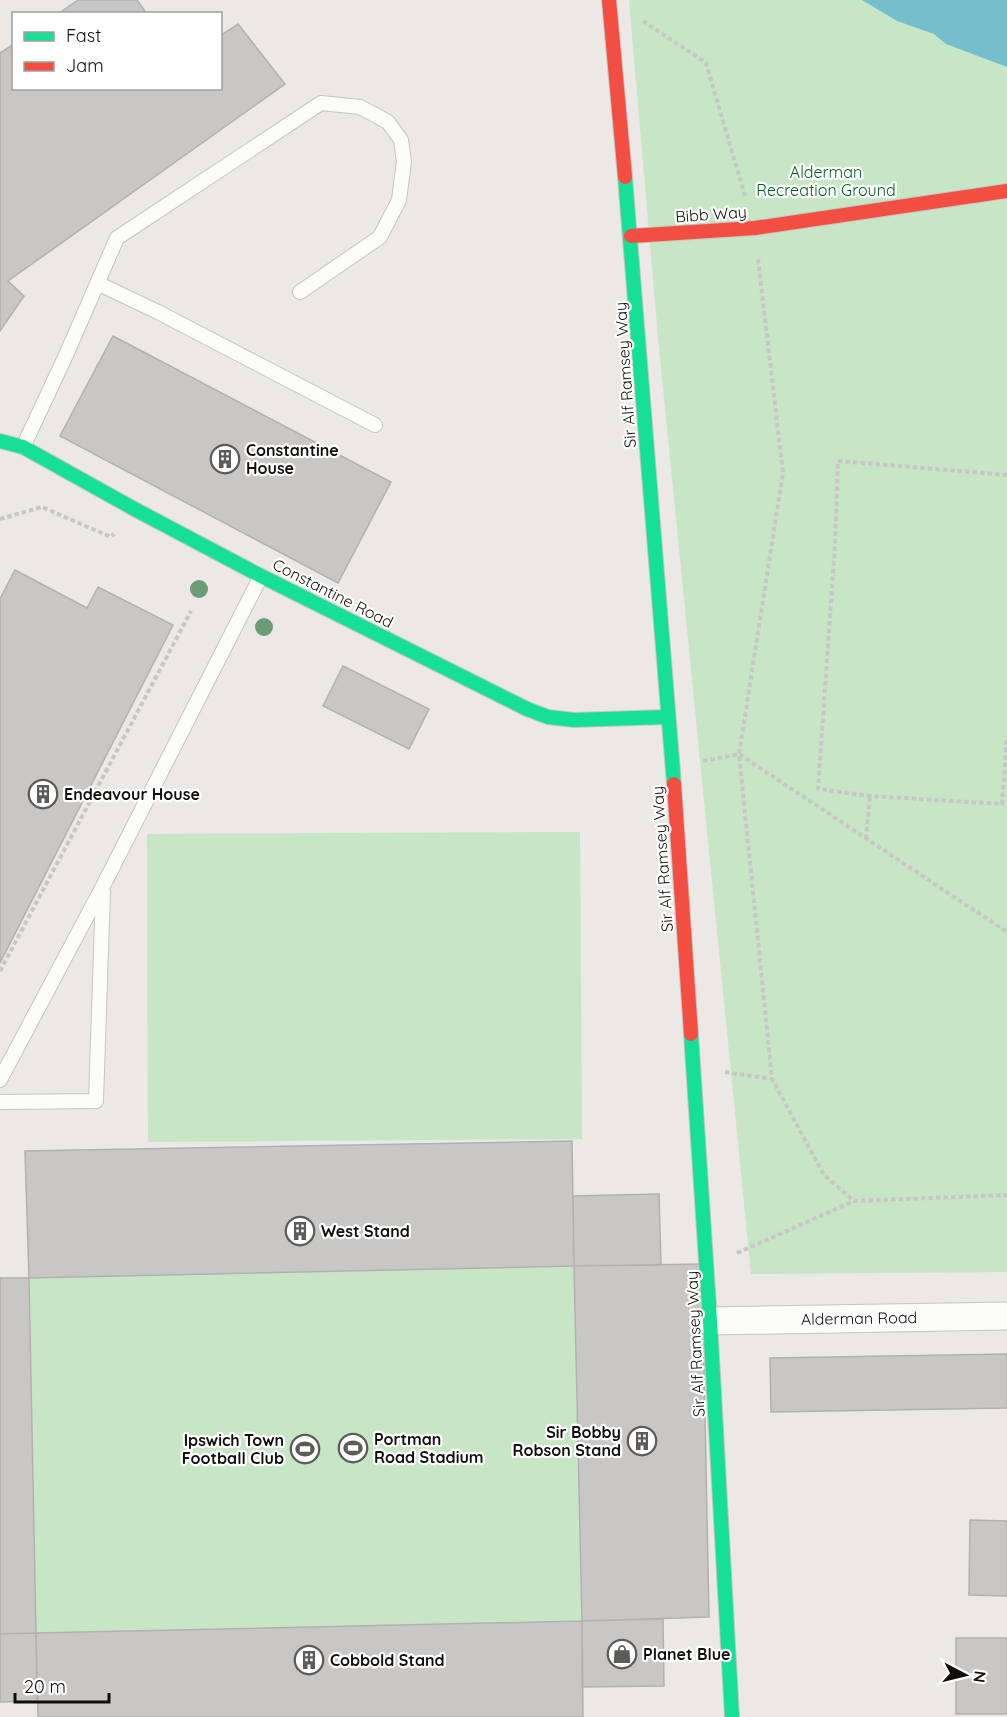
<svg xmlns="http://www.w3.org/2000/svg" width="1007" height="1717" font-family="Quicksand,sans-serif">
	<rect width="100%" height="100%" fill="#ebe8e5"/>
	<path fill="#c6e6c6" d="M629,0H1007V1272L751,1274L658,337Z
		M580,832L582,1139L148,1142L147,834Z
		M572,1141L573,1195L659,1194L661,1264H702L709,1617L663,1619L664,1686L582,1687L583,1717H38L37,1701L0,1702V1278H29L25,1151Z"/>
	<path fill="#75bfcc" d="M862,0H1007V67L946,44L934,34L897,21Z"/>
	<path fill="#c9c7c5" stroke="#b3b1af" stroke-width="1.5" d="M78,0H137L147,14H58Z
		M238,24L285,84L8,281L24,296L0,331V53L14,44V88H220V36Z
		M113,336L391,482L338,583L60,436Z
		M15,570L87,608L98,587L173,625L0,963V599Z
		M343,666L429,709L409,749L323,706Z
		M572,1141L574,1266L29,1278L25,1151Z
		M659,1194L661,1265L574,1266L573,1196Z
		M702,1264L709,1617L582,1621L574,1266Z
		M0,1278H29L36,1633L0,1634Z
		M1007,1354V1408L771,1412L770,1358Z
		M970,1520L1007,1521V1596L969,1595Z
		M663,1619L664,1686L582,1687V1621Z
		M582,1621L583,1717H38L36,1633Z
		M36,1633L37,1701L0,1702V1634Z
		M956,1638H1007V1714H956Z"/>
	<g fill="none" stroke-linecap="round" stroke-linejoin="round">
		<g stroke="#c7c4c2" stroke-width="16">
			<path id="lane" d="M97,283L158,312L375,425
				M23,447L66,355L117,238L321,103L360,107L388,122L401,140L404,162L399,200L380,237L300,292
				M0,1080L103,886L261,576
				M0,1102L96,1101L103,891"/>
		</g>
		<g stroke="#c7c4c2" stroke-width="29">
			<path id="street" d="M710,1321L1007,1316"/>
		</g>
		<g stroke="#c7c4c2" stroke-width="16">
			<path id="fast" d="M625,177L674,784
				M0,441L23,447L138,511L261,576L527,709L548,717L574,720L668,717
				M691,1034L710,1321L732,1717"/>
		</g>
		<g stroke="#c7c4c2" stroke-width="16">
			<path id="jam" d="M609,0L625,177
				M631,236L755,228L1007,191
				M674,784L691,1034"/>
		</g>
		<path stroke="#c8c7c6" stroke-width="4" stroke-dasharray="4.5 3" stroke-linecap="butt" d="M643,21L706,63L745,196
			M758,259L783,473L739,754L772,1079L824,1175L854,1201L1007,1195
			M1007,475L838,461L835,545L818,789L870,796L1002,804L1007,736
			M0,519L42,507L111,537L114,534
			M703,761L739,754L1007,932
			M866,839L870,796
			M0,971L191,611
			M725,1072L772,1079
			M737,1253L854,1201"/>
		<use href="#lane" stroke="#fcfcfb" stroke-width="14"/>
		<use href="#street" stroke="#fcfcfb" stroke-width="27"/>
		<use href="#fast" stroke="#16e098" stroke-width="14"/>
		<use href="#jam" stroke="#f24e42" stroke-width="14"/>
	</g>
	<g fill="#6b9c78">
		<circle cx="199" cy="589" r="9"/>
		<circle cx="264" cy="627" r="9"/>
	</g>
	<defs>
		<g id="building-ring" transform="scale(1.5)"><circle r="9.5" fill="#fff" stroke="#5d5b59" stroke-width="1.5"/><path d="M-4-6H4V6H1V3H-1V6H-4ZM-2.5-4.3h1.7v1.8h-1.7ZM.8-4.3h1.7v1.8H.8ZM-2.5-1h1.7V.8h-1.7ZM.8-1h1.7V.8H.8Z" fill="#5d5b59"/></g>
		<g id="stadium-ring" transform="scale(1.5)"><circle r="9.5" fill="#fff" stroke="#5d5b59" stroke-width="1.5"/><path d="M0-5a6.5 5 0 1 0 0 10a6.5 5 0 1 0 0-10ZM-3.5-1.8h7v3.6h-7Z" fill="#5d5b59"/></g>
		<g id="shop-ring" transform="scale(1.5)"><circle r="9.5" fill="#fff" stroke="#5d5b59" stroke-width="1.5"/><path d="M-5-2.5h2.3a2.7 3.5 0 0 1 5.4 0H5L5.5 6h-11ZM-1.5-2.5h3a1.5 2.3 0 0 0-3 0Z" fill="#5d5b59"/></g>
	</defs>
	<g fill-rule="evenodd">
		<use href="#building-ring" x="225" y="459"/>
		<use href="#building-ring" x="43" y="794"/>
		<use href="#building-ring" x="300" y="1231"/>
		<use href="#building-ring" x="642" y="1441"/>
		<use href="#stadium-ring" x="353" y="1448"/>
		<use href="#stadium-ring" x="305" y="1449"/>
		<use href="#shop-ring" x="622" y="1654"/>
		<use href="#building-ring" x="309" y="1660"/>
	</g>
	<g text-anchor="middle" stroke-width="4.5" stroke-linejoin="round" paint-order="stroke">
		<g font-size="16" fill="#025e1e" stroke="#fff">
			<text x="826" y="178">Alderman<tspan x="826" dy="18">Recreation Ground</tspan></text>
		</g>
		<g font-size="16" fill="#110f0d" stroke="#fff">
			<text transform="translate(711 214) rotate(-4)" y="6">Bibb Way</text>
			<text transform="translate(625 375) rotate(-94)" y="6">Sir Alf Ramsey Way</text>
			<text transform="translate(333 593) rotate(27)" y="6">Constantine Road</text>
			<text transform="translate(662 859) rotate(-94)" y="6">Sir Alf Ramsey Way</text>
			<text transform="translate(859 1318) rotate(-1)" y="6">Alderman Road</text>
			<text transform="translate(695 1344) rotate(-93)" y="6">Sir Alf Ramsey Way</text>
		</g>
		<g font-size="16" font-weight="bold" fill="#110f0d" stroke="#fff" text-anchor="start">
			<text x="246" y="456">Constantine<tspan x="246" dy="18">House</tspan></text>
			<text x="64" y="800">Endeavour House</text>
			<text x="321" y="1237">West Stand</text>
			<text x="621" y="1438" text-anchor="end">Sir Bobby<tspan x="621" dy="18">Robson Stand</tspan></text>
			<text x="374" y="1445">Portman<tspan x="374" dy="18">Road Stadium</tspan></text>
			<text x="284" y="1446" text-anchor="end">Ipswich Town<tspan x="284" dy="18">Football Club</tspan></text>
			<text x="643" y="1660">Planet Blue</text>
			<text x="330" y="1666">Cobbold Stand</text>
		</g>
	</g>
	<rect x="12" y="12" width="210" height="78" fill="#ffffff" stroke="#a09f9e" stroke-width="1.5"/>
	<rect x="24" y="32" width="30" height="9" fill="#16e098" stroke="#a09f9e" stroke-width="1.5"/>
	<text x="66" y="42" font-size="18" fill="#110f0d">Fast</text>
	<rect x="24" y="62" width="30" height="9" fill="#f24e42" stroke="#a09f9e" stroke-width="1.5"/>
	<text x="66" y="72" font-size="18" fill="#110f0d">Jam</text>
	<g transform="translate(965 1675) rotate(97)" stroke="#ffffff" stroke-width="4.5" paint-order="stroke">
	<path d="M0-4.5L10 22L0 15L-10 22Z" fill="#110f0d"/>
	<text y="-9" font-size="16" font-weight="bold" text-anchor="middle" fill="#110f0d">N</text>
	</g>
	<path d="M15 1693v9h94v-9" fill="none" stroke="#110f0d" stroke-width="3"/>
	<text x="24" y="1693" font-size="18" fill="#110f0d" stroke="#ffffff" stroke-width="4.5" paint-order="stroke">20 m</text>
</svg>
